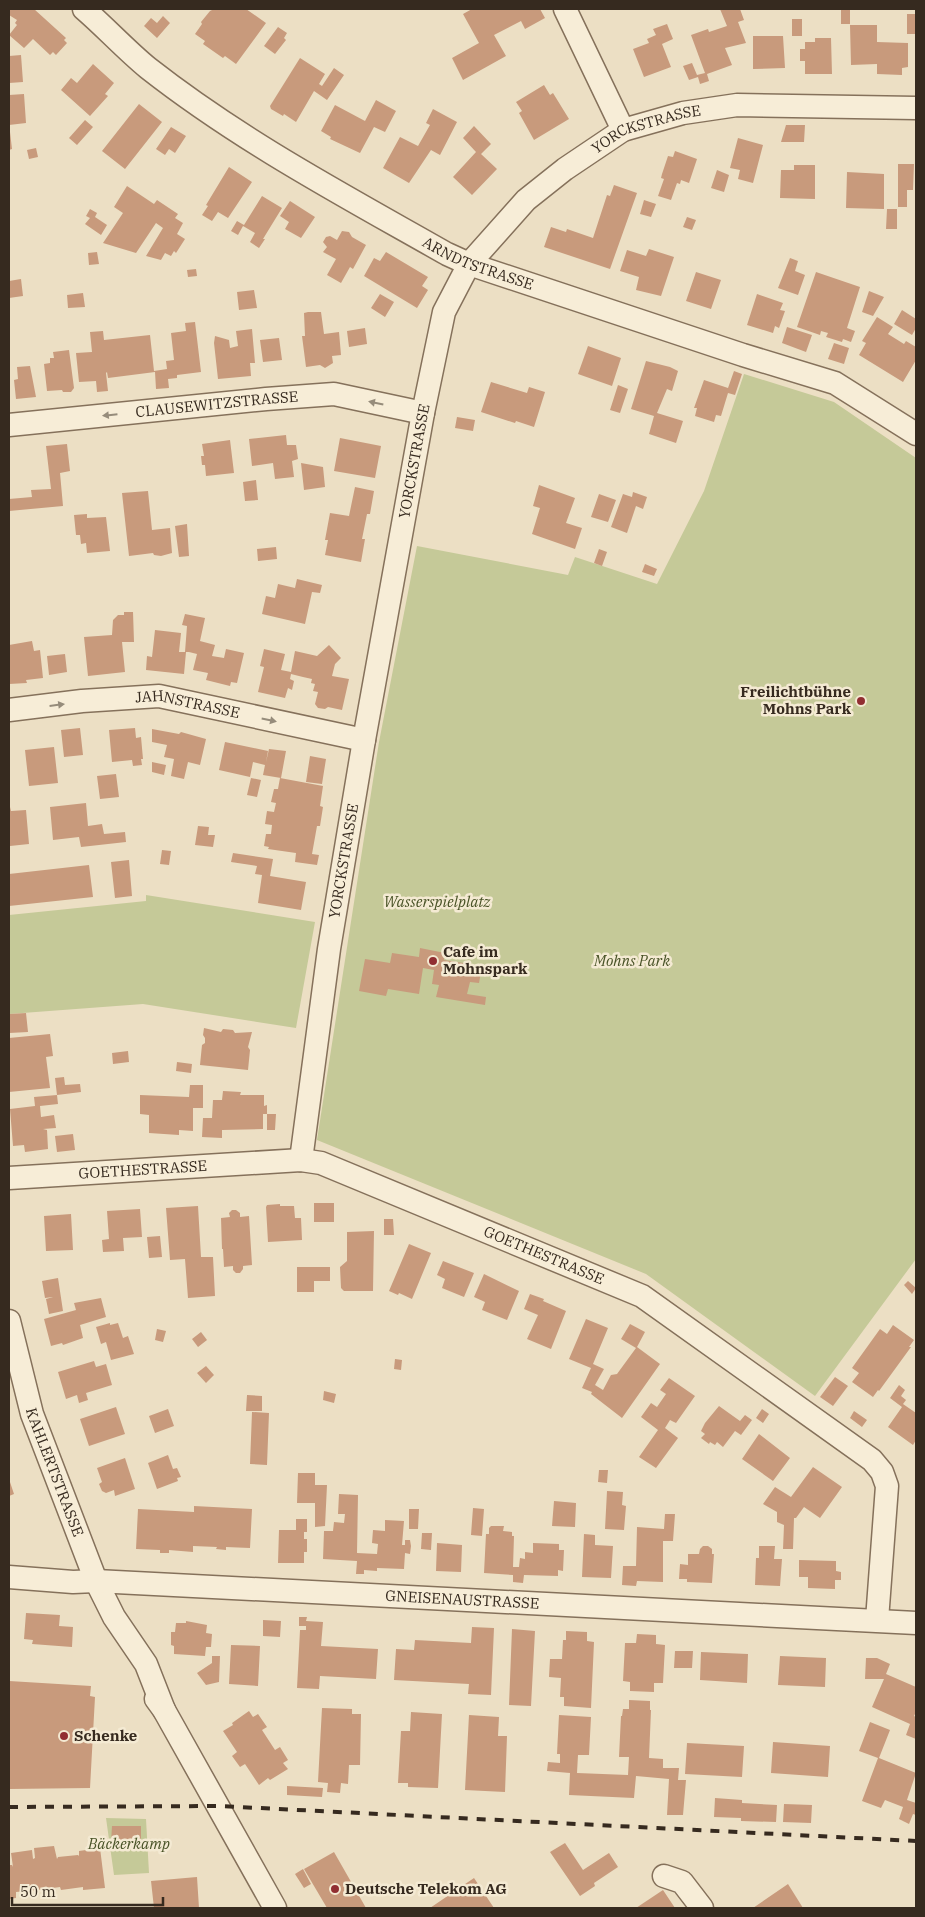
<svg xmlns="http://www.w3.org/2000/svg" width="925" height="1917" font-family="'IBM Plex Serif',serif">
	<rect width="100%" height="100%" fill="#ecdfc4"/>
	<path fill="#c5c998" d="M744,374L834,402L916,458V1259L815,1396L646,1274L317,1140L379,742L417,546L568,575L575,557L657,584L704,491Z
		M146,895L315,922L296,1028L143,1004L9,1014V915L146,901Z
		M106,1818L146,1819L149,1873L114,1875Z"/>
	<path fill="#c89a7c" d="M9,9H34L66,38L64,40L67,43L56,55L53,52L50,55L33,39L24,48L9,35L17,25L15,23L17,20L9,15Z
		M214,9H246L266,23L236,64L225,56L223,58L203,44L205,41L195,34L202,24L201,22L210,11Z
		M472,9H540L545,18L525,29L521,21L494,35L506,56L463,80L452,58L479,43L463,14Z
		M720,9H740L744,20L738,22L746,43L725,48L732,65L707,74L709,81L700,84L698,77L689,80L683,66L692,63L697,75L705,73L691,35L708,29L709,32L727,26Z
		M841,9H850V24H841Z
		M907,14H916V34H907Z
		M163,16L170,23L157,38L144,26L151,18L157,23Z
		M792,19H802V36H792Z
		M667,24L673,39L662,44L671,67L644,77L633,49L649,43L647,39L656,35L653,29Z
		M850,25H877V42L908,43V67L902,68V75L877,74V64L851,65Z
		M278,27L287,33L284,38L286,40L275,54L264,46Z
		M753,36H783L785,68L753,69Z
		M815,38H831L832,74H805V61H800V49H805V42H815Z
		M21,55L23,82L9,83V56Z
		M300,58L325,74L319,84L322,86L334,68L344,75L327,100L314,91L296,122L284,114L283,116L271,109L270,106Z
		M93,64L114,83L105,94L108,96L90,116L61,90L71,78L77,83Z
		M544,85L550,95L553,93L569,119L534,140L519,113L522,111L516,102Z
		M24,94L26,123L9,125V95Z
		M376,100L396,111L385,132L374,127L360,153L330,139L331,137L321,131L335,105L365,121Z
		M139,104L162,122L125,169L102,151Z
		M433,109L457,122L440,155L431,150L409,183L383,168L400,137L418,146L430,125L426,123Z
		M85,120L93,127L77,145L69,138Z
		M786,125H805L804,142H781Z
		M474,126L491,144L481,154L497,169L472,195L453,177L476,152L463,138Z
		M171,127L186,136L175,153L169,149L165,155L156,149Z
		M9,132H10L12,149L9,150Z
		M738,138L763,145L753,183L738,179L740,170L730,168Z
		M36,148L38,157L29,159L27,150Z
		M675,151L697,159L689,183L681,180L680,184L677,183L671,200L658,196L664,179L661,178L662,174L668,156L673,157Z
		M898,164H914L913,190H907V207H898Z
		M794,165H815V199L780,198L781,170H794Z
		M229,167L252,182L228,218L218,212L212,221L202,215L208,206L206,205Z
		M717,170L729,175L724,192L711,188Z
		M847,172L884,174V209L846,208Z
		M614,185L637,193L610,269L544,247L551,227L566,232L567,229L593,238L607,195L610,196Z
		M127,186L154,204L157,200L178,214L175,218L183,223L177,234L185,239L176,253L174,251L171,256L165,253L161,260L146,256L163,228L156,223L136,253L103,243L123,213L114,207Z
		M262,196L282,208L263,239H265L259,248L250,242L255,233L243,226L238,235L231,231L237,221L244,225Z
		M644,200L656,204L651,217L640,214Z
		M290,201L315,217L301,238L285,229L289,222L280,216Z
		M90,209L97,213L95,217L107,225L101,235L85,224L90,218L86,216Z
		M887,209H897V229H886Z
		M687,217L696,220L692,230L683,227Z
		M342,231L349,232L352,237L366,245L353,269L350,267L341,283L327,275L336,259L323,252L327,247L323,242L326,237L330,236L337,240Z
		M649,249L674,257L661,296L636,290L639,277L620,271L627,250L646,256Z
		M97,252L99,264L89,265L88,253Z
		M386,252L428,277L422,286L428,290L417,308L364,276L374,258L380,261Z
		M790,258L798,261L795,271L805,275L798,295L778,288Z
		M196,269L197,276L188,277L187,270Z
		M696,272L721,280L711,309L686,301Z
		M816,272L860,287L847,328L855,331L851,342L843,339L842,342L826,337L828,333L821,331L820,335L797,327Z
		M21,279L23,296L9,298V281Z
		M254,290L257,308L239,310L237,292Z
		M869,291L884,297L873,316L862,312Z
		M83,293L85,307L68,308L67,295Z
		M380,294L394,302L385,317L371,308Z
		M757,294L783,303L780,310L785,311L779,328L775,326L773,333L747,325Z
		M902,310L916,319V328L912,335L894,324Z
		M308,312H321L324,334L339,332L341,355L332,356L333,363L325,368L320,365L306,367L302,336H305L304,313Z
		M877,317L893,327L888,334L904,344L906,341L916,347V360L903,382L859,355L866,343L862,341Z
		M195,322L201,372L177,375V378L168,379L169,388L156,389L155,372L108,378L107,372L106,373L108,391L97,392L96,381L79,382L76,353L92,352L90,332L103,331L104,340L150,335L154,371L167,369L166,361L174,360L171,333L186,331L185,323Z
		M787,327L812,335L806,352L782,343Z
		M365,328L367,344L349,347L347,331Z
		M252,329L255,363H250L251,376L218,379L214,343L215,336L229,340L230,348L238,346L236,331Z
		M279,338L282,360L263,362L260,340Z
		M834,343L849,348L844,364L828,359Z
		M588,346L621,358L612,386L578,374Z
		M69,350L74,388L71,392H63L62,390L47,391L44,364L50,363V358H54L53,352Z
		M646,361L670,367L678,371L672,391L667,389L657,413L683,421L676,443L649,434L654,416L631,409Z
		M30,366L36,397L16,399L14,380L18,379L17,367Z
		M734,371L742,374L735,395L728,393L721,416L716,415L714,422L695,416L697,408H694L704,380L728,388Z
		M491,382L527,393L529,387L545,392L534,427L516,421L515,423L481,412Z
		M618,385L628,389L620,413L610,410Z
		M457,417L475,420L473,431L455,428Z
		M286,435L287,445H296L298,459L292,461L294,477L275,479L273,463L252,466L249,439Z
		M340,438L381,446L375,478L334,471Z
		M230,440L234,473L206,476L205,465H202L201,456H204L202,444Z
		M67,444L70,471L60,473L63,506L9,511V499L32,497L31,490L51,489L46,446Z
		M301,463L323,467L325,487L304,490Z
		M256,480L258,500L245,501L243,482Z
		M539,485L575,498L566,523L582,528L575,549L532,534L540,508L533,506Z
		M355,487L374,491L370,514H367L362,539H365L361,562L325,555L328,540H325L330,513L349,516Z
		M148,491L152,530L170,528L172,553L161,556L154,555L153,553L129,556L122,493Z
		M633,492L647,497L643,509L636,506L627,533L611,527L623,494L632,497Z
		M599,494L616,500L608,522L591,517Z
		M87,514V518L106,517L110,551L87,553L86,543L81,544L80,535H76L74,515Z
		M187,524L189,556L179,557L175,526Z
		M276,547L277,559L258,561L257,549Z
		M599,549L607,552L602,566L594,563Z
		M645,564L657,569L654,576L642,572Z
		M297,579L322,585L320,593L312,592L305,624L262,614L266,596L275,598L278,584L295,588Z
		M124,612H133L134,642H122L125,672L88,676L84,637L112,635L113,620L118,615H124Z
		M185,614L205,618L200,641L215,645L212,656L224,658L226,649L244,653L237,683L231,682L230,686L206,680L208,673L193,670L197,654L189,652H186L184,674L146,670L147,656L152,657L155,630L181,633L179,652H186H185L187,626L182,625Z
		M32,641L34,651L40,650L43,678L26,680L27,683L9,684V645Z
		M329,645L341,658L335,664L332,676L349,679L342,710L328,707L325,709L318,708L315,704L318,692L313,691L315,684L311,683L312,679L303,677L291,674L290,679L294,681L292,690L288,688L285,698L258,692L264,667L260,666L264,649L285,654L281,670L291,672L295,651L317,656Z
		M65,654L67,672L49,675L47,656Z
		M80,728L83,755L64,757L61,730Z
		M135,728L136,738L141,737L143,759H141L142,765L133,766L132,760L112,762L109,730Z
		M152,729L179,734L181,732L206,739L200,765L188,762L184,779L171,776L174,759L164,757L167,745L152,742Z
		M225,742L268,751L266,762L269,749L286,751L281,778L263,775L265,765L253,762L250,777L219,770Z
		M54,747L58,783L29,786L25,750Z
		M310,756L326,759L322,784L306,782Z
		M152,762L166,765L164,775L152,772Z
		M116,774L119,797L100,799L97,776Z
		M251,778L261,780L257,797L247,795Z
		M280,778L323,786L320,806L323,807L320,826H317L312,854L319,855L317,865L295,862L296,853L268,849L269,847L264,846L266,834H271L272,825L265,824L267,811L274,812L276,803L271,802L274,789H278Z
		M9,803L11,811L26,810L29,844L10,846Z
		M86,803L88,826L102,824L104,834L125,832L126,842L81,847L79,837L53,840L50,807Z
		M198,826L209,827L208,835H215L213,847L195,845Z
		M162,850L171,851L169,865L160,864Z
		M233,853L273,859L270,876L306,882L301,910L258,903L262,875L255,874L257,866L231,862Z
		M129,860L132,896L115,898L111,862Z
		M89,865L93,897L9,906V874Z
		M420,948L445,953L444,960L482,966L479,983L470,982L467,994L486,997L485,1005L436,997L439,985L432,984L434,970L423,968L419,994L388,989L386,996L359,991L365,959L390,963L392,953L419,957Z
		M26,1013L28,1032L9,1033V1014Z
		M204,1028L221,1032L223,1029L233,1030L235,1033L252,1032L248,1047L250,1050L248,1070L200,1065L202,1045L205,1043V1038L203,1035Z
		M50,1034L53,1056L46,1057L50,1088L9,1092V1038Z
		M128,1051L129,1062L113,1064L112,1053Z
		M177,1062L192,1064L191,1073L176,1071Z
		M64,1077L65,1085L80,1084L81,1092L57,1095L55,1078Z
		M190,1085H203V1108H193V1131L179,1130V1135L149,1133V1115L140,1114V1095L189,1097Z
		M223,1091L241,1092L240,1095H264V1106L267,1105V1114H263V1129L222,1130V1138L202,1137L203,1118H212L213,1100H222Z
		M57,1095L58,1104L40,1106L41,1117L54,1115L56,1128L43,1129L47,1130L48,1149L25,1152L24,1145L13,1146L10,1109L35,1106L34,1097Z
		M267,1114H276L275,1130H267Z
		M73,1134L75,1150L57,1152L55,1136Z
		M314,1203H334V1222H314Z
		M280,1204V1206H294L295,1218H301L302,1240L268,1242L266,1207L267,1205Z
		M198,1206L201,1257H213L215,1296L188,1298L185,1259L170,1260L166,1208Z
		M140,1209L142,1237L123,1238L124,1251L103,1252L102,1240L109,1239L107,1211Z
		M232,1210H236L240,1213V1217L249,1216L252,1265L243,1266V1269L240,1273H236L233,1270V1266L224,1267L223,1249H222L221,1218L230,1217L229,1213Z
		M71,1214L73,1250L46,1251L44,1216Z
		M384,1219H393L394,1235H384Z
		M374,1231L373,1291H344L341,1288L340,1267L347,1261V1232Z
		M160,1236L162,1257L149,1258L147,1237Z
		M409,1244L431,1253L412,1299L399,1293L398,1295L389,1291Z
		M443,1261L474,1273L464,1297L442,1288L445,1279L437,1275Z
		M297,1267H330V1281H314V1292H297Z
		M484,1274L519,1291L507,1320L482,1310L485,1302L474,1297Z
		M58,1278L63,1311L49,1314L46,1299L53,1297L45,1298L42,1281Z
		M908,1281L916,1288L912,1294L904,1285Z
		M530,1294L544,1299L543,1301L566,1311L551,1349L527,1339L538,1315L524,1309Z
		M101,1298L106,1317L80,1325L83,1338L63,1345L62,1343L51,1346L44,1319L76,1310L74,1303Z
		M586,1319L608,1328L593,1364L604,1369L595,1385L603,1390L611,1375L617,1374L636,1348L621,1339L630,1324L645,1332L637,1347L660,1364L622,1418L591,1394L592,1392L582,1388L591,1368L569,1359Z
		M110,1323V1325L118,1323L123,1338L128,1336L134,1354L111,1360L106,1342L101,1344L96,1327Z
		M893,1325L914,1340L909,1347H911L879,1391L878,1390L873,1397L852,1382L859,1373L852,1368L880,1329L887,1334Z
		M157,1329L166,1331L163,1342L155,1340Z
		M201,1332L207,1340L198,1347L192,1339Z
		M395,1359L402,1360L401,1370L394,1369Z
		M94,1361L96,1367L106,1364L112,1385L86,1393L88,1400L79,1403L77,1395L66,1399L58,1372Z
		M206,1366L214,1375L206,1383L197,1373Z
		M835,1377L848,1386L833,1406L820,1397Z
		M669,1378L695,1396L676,1423L670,1420L665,1428L678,1438L656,1468L639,1457L658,1430L641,1417L651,1403L657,1407L666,1394L660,1390Z
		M899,1385L905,1390L901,1396L906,1400L903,1404L916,1413V1440L913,1445L888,1427L902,1407L890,1398Z
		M324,1391L336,1394L334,1403L323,1400Z
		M247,1395L262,1396V1411H246Z
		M719,1406L740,1421L745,1415L752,1420L741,1435L735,1431L723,1447L717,1442L715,1445L710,1442L709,1444L701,1438L705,1434L701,1431L705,1423Z
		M116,1407L125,1434L89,1446L80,1419Z
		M168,1409L174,1426L155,1433L149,1416Z
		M762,1409L769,1414L763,1423L756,1418Z
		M854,1411L867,1420L862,1427L850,1418Z
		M252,1412L269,1413L267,1465L250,1464Z
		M759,1434L790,1458L773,1481L742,1459Z
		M168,1455L173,1469L177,1468L181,1477L177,1478L178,1481L157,1489L148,1463Z
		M125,1458L135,1489L115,1496L114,1490L106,1493L102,1491L99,1484L102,1482L97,1468Z
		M813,1467L842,1487L820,1518L804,1507L796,1518H794L793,1549H783L784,1525L777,1522V1512L763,1504L775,1487L791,1497Z
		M599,1470H608L607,1483L598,1482Z
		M298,1473H315V1485H327L325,1526L315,1527V1503H297Z
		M9,1479L14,1494L9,1496Z
		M607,1491L623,1492L622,1505L626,1506L624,1530L605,1529Z
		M339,1494L358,1495L357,1553L377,1554L378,1544L372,1543L373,1530L385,1531V1520L404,1521L402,1545H405V1540H410L411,1546L410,1554L405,1553L404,1569L377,1568V1571L364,1570V1574H356L357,1561L323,1559L324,1531H333L334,1522L344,1523L345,1514H338Z
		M554,1501L576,1503L575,1527L552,1526Z
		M194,1506L252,1509L250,1548L226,1547V1550L216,1549L217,1547L193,1546V1552L169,1550V1553H160V1550L136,1549L138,1509L194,1512Z
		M473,1508L484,1509L482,1536L471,1535Z
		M409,1509H419L418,1529H409Z
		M665,1514H675L673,1541H663V1582L637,1581L636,1586L622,1585L623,1566H636L637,1527L664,1529Z
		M296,1519H307V1532H304V1539H307V1552H304V1563H278L279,1530H296Z
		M491,1526H504L503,1531L512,1532V1536H514L513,1567H519L520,1558L525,1559V1552L533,1553V1543L559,1544V1550H564L563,1571L558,1570V1576L524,1575L523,1583L513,1582V1575L484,1573L486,1534H489V1528Z
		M422,1533H432L431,1550L421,1549Z
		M584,1534L595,1535V1545L613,1546L611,1578L582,1577Z
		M437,1543L462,1545L461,1572L436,1571Z
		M703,1546H708L712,1549V1554H714L712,1583L687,1582V1579H679L680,1564L688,1565V1554H699L700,1549Z
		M759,1546H775L774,1559H782L780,1586L755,1585L756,1558H759Z
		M799,1560L836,1561V1571L841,1572V1580H835V1589L808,1588V1577H799Z
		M26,1613L60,1615L59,1626L73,1627L72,1647L32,1644L33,1640L24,1639Z
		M299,1617H307L306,1621L323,1622L321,1646L378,1649L376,1679L320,1676L319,1689L297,1688L300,1630H306V1626H299Z
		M263,1620L281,1621L280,1637L263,1636Z
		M186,1621L207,1625L206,1633L212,1634L211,1647H206L205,1656L174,1654V1646L171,1645V1632H175L176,1623H186Z
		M472,1627L494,1628L491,1695L468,1694L469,1684L394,1680L396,1649L414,1650L415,1640L471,1643Z
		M512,1629L535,1631L531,1706L509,1705Z
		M566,1631L587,1632V1641L594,1642L591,1708L564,1706V1697H560L561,1678L549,1677L550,1659H562L563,1640H566Z
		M637,1634L656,1635V1644L665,1645L663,1683H654V1692L630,1691V1682L623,1681L625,1643H636Z
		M231,1645L260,1646L258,1686L229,1684Z
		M675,1651H693L692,1668H674Z
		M701,1652L748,1654L747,1683L700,1680Z
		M212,1656H220L219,1682L206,1685L197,1673L212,1663Z
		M780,1656L826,1658L825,1687L778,1685Z
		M866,1658H877L890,1664L886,1674L916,1687V1712L914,1716L916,1717V1739L906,1735L910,1724L872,1707L884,1679H865Z
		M9,1681L91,1686L90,1696L95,1697L90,1788L9,1789Z
		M629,1700L650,1701V1710H651L649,1758L663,1759V1768H679L678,1780H686L683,1815H667L669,1779L636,1776L634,1798L569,1795L570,1773L547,1771L548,1762L560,1763V1754H557L559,1715L591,1717L589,1755H578L577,1773L628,1775L629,1757H619L621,1716H622L623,1709H629Z
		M322,1708L352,1709V1714H361L360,1765H349L348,1784L341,1783L340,1793L327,1792L328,1783L318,1782Z
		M249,1711L253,1717L258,1714L267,1727L262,1730L275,1750L280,1747L288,1760L283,1763L288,1769L270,1780L268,1778L259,1785L245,1764L240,1767L232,1756L237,1752L223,1731L233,1725L232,1723Z
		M411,1712L442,1714L438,1788L408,1787V1783H398L401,1731H410Z
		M469,1715L499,1717L498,1736H507L505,1792L465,1790Z
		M870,1722L890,1730L879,1758L916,1773L907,1800L916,1803V1815L913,1814L909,1824L899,1819L903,1807L885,1800L881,1808L862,1801L878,1758L859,1751Z
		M773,1742L830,1746L828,1777L771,1773Z
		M687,1743L744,1746L742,1777L685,1774Z
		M287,1786L323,1788L322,1797L287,1795Z
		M715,1798L742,1800V1803L777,1805L776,1822L741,1821V1818L714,1817Z
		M784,1804L812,1805L811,1823L783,1822Z
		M112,1826H141V1843H111Z
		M565,1843L583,1870L609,1853L618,1867L594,1883L595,1886L580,1896L550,1852Z
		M54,1846L57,1859L58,1857L78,1855L79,1856V1851L100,1848L105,1888L83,1890V1887L61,1890L60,1887L38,1890L16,1892V1898L9,1899V1865H12L13,1867L11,1853L32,1850L33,1859L35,1858L34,1848Z
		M334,1852L366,1908H327L304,1869Z
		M303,1869L311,1884L304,1888L295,1874Z
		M197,1877L199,1908H154L151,1881Z
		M474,1878L494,1908H430Z
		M788,1884L803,1908H753Z
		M663,1890L675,1908H636Z"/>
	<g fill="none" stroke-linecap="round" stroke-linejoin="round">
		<g stroke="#85715b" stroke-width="25">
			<g id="street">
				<path id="s1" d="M84,9C106,28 126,50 148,68C241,141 345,196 447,254L469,264L743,355L835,383L916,434"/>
				<path d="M565,9L623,130"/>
				<path id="s2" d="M9,425L266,399L334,394L423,413"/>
				<path id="s3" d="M9,710L82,701L159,696L364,740"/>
				<path id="s4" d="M301,1160L329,949L364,740L423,413L444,312L469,264L526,200L565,169L623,130L683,113L737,105L916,108"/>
				<path id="s5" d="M9,1178L301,1160L321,1163L642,1296L872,1460L882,1472L887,1486L877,1620"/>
				<path id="s6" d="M9,1321L32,1414L96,1581L114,1617L146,1664L164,1710"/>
				<path id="s7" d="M9,1577L73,1582L96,1581L916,1623"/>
				<path d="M156,1699L164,1710L275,1908"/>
				<path d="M664,1876L682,1882L702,1908"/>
			</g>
		</g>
		<use href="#street" stroke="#f7edd7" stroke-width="22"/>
		<path stroke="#362a1f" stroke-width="4" stroke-dasharray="9 9" stroke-linecap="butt" d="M9,1807L219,1806L916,1841"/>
	</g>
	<defs><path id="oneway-solid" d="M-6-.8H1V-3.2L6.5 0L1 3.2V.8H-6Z" transform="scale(1.25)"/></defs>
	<g fill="#968c7b">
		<use href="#oneway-solid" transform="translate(376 403) rotate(-168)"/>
		<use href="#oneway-solid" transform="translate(110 415) rotate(174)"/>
		<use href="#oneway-solid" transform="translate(57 705) rotate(-7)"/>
		<use href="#oneway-solid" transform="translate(269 720) rotate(12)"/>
	</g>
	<g fill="#912e31" stroke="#f4ead3" stroke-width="2">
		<circle cx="861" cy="701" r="5"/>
		<circle cx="433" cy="961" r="5"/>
		<circle cx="64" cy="1736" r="5"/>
		<circle cx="335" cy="1889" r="5"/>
	</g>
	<g text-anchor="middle" stroke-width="5" stroke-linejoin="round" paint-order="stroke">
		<g font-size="15" fill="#362a1f" stroke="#f4ead3">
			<text dy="5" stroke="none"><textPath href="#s4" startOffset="1142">YORCKSTRASSE</textPath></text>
			<text dy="5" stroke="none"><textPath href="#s1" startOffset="472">ARNDTSTRASSE</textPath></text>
			<text dy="5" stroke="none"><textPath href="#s2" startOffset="209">CLAUSEWITZSTRASSE</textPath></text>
			<text dy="5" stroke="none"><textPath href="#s4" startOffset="708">YORCKSTRASSE</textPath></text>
			<text dy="5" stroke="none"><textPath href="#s3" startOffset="180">JAHNSTRASSE</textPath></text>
			<text dy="5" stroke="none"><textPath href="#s4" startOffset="302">YORCKSTRASSE</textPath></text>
			<text dy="5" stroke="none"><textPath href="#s5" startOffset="134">GOETHESTRASSE</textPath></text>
			<text dy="5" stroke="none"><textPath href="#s5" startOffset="554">GOETHESTRASSE</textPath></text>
			<text dy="5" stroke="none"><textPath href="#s6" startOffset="158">KAHLERTSTRASSE</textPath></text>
			<text dy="5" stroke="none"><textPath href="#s7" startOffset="454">GNEISENAUSTRASSE</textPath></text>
		</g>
		<g font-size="15" font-weight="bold" fill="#362a1f" stroke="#f4ead3" text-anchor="start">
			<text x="851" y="697" text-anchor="end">Freilichtbühne<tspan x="851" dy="17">Mohns Park</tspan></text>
			<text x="443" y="957">Cafe im<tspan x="443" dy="17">Mohnspark</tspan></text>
			<text x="74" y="1741">Schenke</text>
			<text x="345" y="1894">Deutsche Telekom AG</text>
		</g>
		<g font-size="15" font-style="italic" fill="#485226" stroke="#f4ead3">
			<text x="437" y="907">Wasserspielplatz</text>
			<text x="632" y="966">Mohns Park</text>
			<text x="129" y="1849">Bäckerkamp</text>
		</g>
	</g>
	<rect width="925" height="1917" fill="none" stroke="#362a1f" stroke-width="20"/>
	<path d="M12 1897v8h151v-8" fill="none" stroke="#362a1f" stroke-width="2.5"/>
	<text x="20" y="1897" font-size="15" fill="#362a1f" stroke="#f4ead3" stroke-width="4" paint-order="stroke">50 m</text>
</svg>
